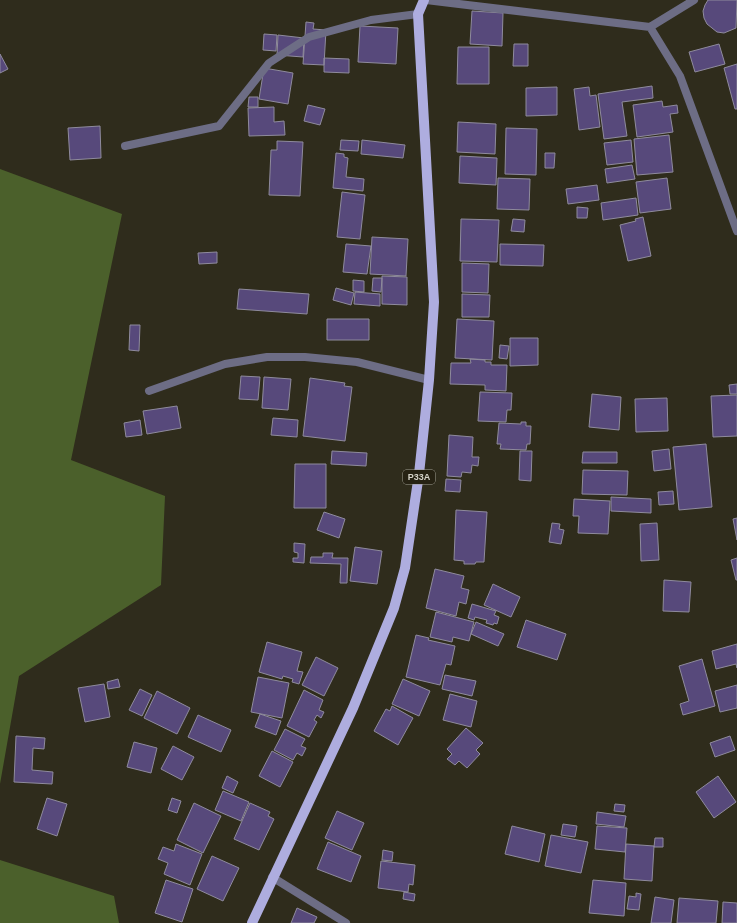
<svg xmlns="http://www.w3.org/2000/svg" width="737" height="923" font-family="Helvetica,sans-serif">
	<rect width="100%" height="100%" fill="#2f2c1c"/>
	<path fill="#4b602b" d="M0,169L122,214L71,460L165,496L161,585L19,676L0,784Z
		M0,860L114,896L119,923H0Z"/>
	<path fill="#57497b" stroke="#8f8b9d" d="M708,0H737L736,28L724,33L717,32L707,24L704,18L703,11L705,5Z
		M472,11L503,13L502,46L470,44Z
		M306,22L314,23L313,29L326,30L324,65L303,64Z
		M360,26L398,28L396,64L358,62Z
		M264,34L277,35L276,51L263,50Z
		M278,35L304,38L303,57L277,55Z
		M514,44H528V66H513Z
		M719,44L725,64L695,72L689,52Z
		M458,47H489V84H457Z
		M0,54L8,69L0,73Z
		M324,58L349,59V73L324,72Z
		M737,64V109H735L724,68Z
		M264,68L293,73L288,104L259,99Z
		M652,86L653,98L622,102L627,136L604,139L598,94Z
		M557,87V115L526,116V88Z
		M589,87L590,96L596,95L600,127L579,130L574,89Z
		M249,97H258V107H248Z
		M662,101L663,107L677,105L678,113L670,114L673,132L637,137L633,105Z
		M308,105L325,109L320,125L304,121Z
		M274,107V122L284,121L285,135L249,136L248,108Z
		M458,122L496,124L495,154L457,152Z
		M100,126L101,158L70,160L68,128Z
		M506,128L537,129L536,175L505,174Z
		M669,135L673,172L637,175L634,139Z
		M341,140L359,141L358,151L340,150Z
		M362,140L405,145L403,158L361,154Z
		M631,140L633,162L607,165L604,143Z
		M277,141L303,142L300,196L269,195L271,150H277Z
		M336,153L344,154V157L348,158L346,177L364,179L363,191L333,188Z
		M545,153H555L554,168H545Z
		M460,156L497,158L496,185L459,183Z
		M632,165L635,179L607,183L605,169Z
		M498,178L530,179L529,210L497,209Z
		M667,178L671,209L640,213L636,182Z
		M597,185L599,200L568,204L566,189Z
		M342,192L365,195L360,239L337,237Z
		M636,198L638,215L603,220L601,203Z
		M577,207L588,208L587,218H577Z
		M643,217L651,256L628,261L620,225L636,221L635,219Z
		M461,219L499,220L497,262L460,261Z
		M513,219L525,220L524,232L511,231Z
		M372,237L408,239L406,276L370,274Z
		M346,244L371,246L367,274L343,272Z
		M500,244L544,245L543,266L500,265Z
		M217,252V263L199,264L198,253Z
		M462,263L489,264L488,293L462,292Z
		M382,276L407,277V305L382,304Z
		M373,278H382L381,292L372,291Z
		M353,280L364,281V292L353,291Z
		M336,288L354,293L351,305L333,300Z
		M239,289L309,294L307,314L237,309Z
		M355,292L380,294V306L354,304Z
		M462,294L490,295L489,317H462Z
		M327,319H369V340H327Z
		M457,319L494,321L492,360L455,358Z
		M130,325H140L139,351L129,350Z
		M510,338H538V365L510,366Z
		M500,345L509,346L507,359L499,358Z
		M470,359L485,360V362H491V365H507L506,391L485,390V385L450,384L451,363H471Z
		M241,376L260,377L258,400L239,399Z
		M264,377L291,379L288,410L262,408Z
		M310,378L345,383L344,386L352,387L345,441L303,436Z
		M737,384V394H730L729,385Z
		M480,392L512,393L511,410H507L506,422L478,421Z
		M592,394L621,397L619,430L589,427Z
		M737,395V436L713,437L711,396Z
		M667,398L668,431L636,432L635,399Z
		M177,406L181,428L147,434L143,411Z
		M273,418L298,420L297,437L271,435Z
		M140,420L142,435L126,437L124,423Z
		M521,422H526V426H531L530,444H527L526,450L500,449L501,444H497L499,423L521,424Z
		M449,435L473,437L472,457H479L478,466L472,465L471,473L462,472L461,477L447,476Z
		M706,444L712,507L679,510L673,447Z
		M669,449L671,469L654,471L652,451Z
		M332,451L367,453L366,466L331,464Z
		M520,451H532L531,481L519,480Z
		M583,452H617V463H582Z
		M295,464H326V508H294Z
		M583,470L628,471L627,495L582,494Z
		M446,479L461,480L460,492L445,491Z
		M673,491L674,504L659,505L658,492Z
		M611,497L651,499V513L611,511Z
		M574,499L610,501L608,534L578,533L579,516H573Z
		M456,510L487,512L484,562H476L475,564H464V561L454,560Z
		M324,512L345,519L339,538L317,530Z
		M737,518V540L733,519Z
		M552,523L560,524L559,529L564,530L561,544L549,542Z
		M657,523L659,560L641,561L640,524Z
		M294,543L305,544L304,563L293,562V558H298V553L294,552Z
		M355,547L382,551L377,584L350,581Z
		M323,553H333L332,558H348L347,583H340L341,564L310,563L311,557H323Z
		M737,558V580H736L731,560Z
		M435,569L464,576L461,588L469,590L466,604L459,602L456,616L426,608Z
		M664,580L691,582L689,612L663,611Z
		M493,584L520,597L511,617L484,605Z
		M472,604L496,611L494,615L499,617L497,624L494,623L493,625L486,623L487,620L475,617L474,620L468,618Z
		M436,612L474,622L469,641L453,637L452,642L430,637Z
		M526,620L566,634L557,660L517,647Z
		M476,622L504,634L498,646L471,634Z
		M416,635L429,638L428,640L455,646L451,665L446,664L440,685L406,677Z
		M267,642L302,652L297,671L303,672L299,684L292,682L293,679L283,676L282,679L259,672Z
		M737,644V668L736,664L716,669L712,651Z
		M316,657L338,668L324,696L302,685Z
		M702,659L715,706L683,715L680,704L689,701L679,666Z
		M445,675L476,681L472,696L442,689Z
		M258,677L289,683L282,718L251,712Z
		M118,679L120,687L108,689L107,682Z
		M403,679L430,691L419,716L392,704Z
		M104,684L110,717L85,722L78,688Z
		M737,685V708L720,712L715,691Z
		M140,689L152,695L142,716L129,710Z
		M304,690L323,700L319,710L324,712L321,718L317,715L314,720L317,722L309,737L287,726Z
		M157,691L190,708L177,734L144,718Z
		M450,694L477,701L471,727L443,720Z
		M392,706L413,718L398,745L374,731L386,709L390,711Z
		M260,714L281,721L276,735L255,727Z
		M198,715L231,730L221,752L188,737Z
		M466,728L483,743L476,750L480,754L467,768L459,761L455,765L447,759L452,754L447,749Z
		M285,729L305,739L301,746L306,748L302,756L297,753L293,760L274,750Z
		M16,736L45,738L44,749L33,748L32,770L53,772L52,784L14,782Z
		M730,736L735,750L715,757L710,743Z
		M134,742L157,748L151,773L127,767Z
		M173,746L194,757L182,780L161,769Z
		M272,751L293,762L280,787L259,776Z
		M227,776L238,782L233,793L222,788Z
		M718,776L736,802L714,818L696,792Z
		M223,791L249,802L241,821L215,810Z
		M47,798L67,804L57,836L37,829Z
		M172,798L181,801L177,813L168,810Z
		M194,803L221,816L203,853L177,840Z
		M250,803L270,812L268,816L274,819L259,850L234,839Z
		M615,804L625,805L624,812L614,811Z
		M337,811L364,823L352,850L325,838Z
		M597,812L626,816L624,827L596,824Z
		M563,824L577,826L575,837L561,835Z
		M512,826L545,834L539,862L505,854Z
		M597,826L627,828L625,852L595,849Z
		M551,835L588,842L581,873L545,866Z
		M655,838H663V847H654Z
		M328,842L361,856L351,882L317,869Z
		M176,844L202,854L190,885L164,874L168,863L158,859L163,847L174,851Z
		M626,844L654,846L652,881L624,879Z
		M383,850L393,852L392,861L382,860Z
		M212,856L239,868L223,901L197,889Z
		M381,861L415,865L413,885L409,884L408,892L378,888Z
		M166,880L193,889L182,922L155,913Z
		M593,880L626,883L624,916L589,913Z
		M404,892L415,894L414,901L403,899Z
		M636,893L641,894L639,910L627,909L629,896L636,897Z
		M655,897L674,900L671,923H651Z
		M679,898L718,901L716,923H677Z
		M723,902L737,903V923H722Z
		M297,908L317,917L314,923H291Z"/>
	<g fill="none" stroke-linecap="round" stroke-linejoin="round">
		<path stroke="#6d6d85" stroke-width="8" d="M426,0L650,27L694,0
			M650,27L680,76L737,231
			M125,146L219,126L269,63L309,37L371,20L418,14
			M149,391L225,364L267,357H305L357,362L429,380
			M272,877L346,923"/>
		<path stroke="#aeaddf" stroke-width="10" d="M252,923L353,708L394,608L405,568L419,474L429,380L434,302L418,14L424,0"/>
	</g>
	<g text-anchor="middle" stroke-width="3.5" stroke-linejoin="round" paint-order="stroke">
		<rect fill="#262213" stroke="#a09e92" stroke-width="1" x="403" y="470" width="32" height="14" rx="3"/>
		<g font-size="9" font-weight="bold" fill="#d5d3c9">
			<text x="419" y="480">P33A</text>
		</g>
	</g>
</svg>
